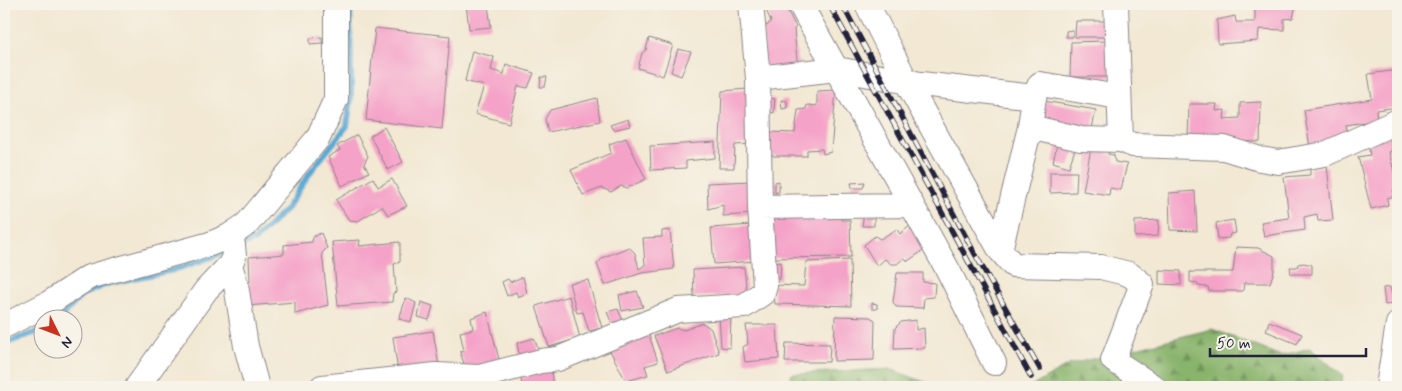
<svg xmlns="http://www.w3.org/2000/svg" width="1402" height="391" font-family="Mynerve,sans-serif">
	<defs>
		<pattern id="forest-firs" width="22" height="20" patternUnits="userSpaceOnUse" patternTransform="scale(1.25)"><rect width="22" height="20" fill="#89b46c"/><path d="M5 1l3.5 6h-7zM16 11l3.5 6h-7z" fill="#70925a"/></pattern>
	</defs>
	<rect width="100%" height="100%" fill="#f7f3e8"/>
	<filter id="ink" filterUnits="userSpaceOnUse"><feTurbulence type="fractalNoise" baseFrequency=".02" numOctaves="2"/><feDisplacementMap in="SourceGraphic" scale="10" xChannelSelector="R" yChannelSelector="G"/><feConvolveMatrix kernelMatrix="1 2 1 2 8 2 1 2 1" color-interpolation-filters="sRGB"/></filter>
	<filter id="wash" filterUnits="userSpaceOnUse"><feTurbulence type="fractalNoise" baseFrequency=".0096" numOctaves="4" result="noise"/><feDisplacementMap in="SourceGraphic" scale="20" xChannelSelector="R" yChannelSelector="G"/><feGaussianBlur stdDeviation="1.12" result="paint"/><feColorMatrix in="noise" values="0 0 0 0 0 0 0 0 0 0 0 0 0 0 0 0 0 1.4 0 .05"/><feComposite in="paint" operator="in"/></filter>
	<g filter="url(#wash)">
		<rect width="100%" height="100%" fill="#f2e8d3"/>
		<path fill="url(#forest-firs)" stroke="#566b54" d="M1212,329L1281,356L1310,348L1343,376L1341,387H1031L1068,365Z
			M890,369L938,387H785L792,374Z"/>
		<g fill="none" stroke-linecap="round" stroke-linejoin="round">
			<path stroke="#5aa9d4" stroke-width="6" d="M238,247L255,240L287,208L311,171L347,126L351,97L350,4
				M60,318L83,294L109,283L173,270L229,251
				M4,344L42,330"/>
		</g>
		<g id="blocks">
			<path fill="#f5a2c8" d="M466,4H488L491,27L469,29Z
				M763,4H784L796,27L794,29L797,60L801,64L765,72L763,27L768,25L771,21Z
				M1255,4H1296L1293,18L1284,19V30L1259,29L1258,41L1218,44L1217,20L1235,16L1236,22H1255Z
				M1076,21H1106V37H1075Z
				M375,28L450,36L442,129L366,120Z
				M1073,30V37H1066V31Z
				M322,37V43L310,44V38Z
				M649,38L673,45L663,76L638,68L642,53L646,50Z
				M1109,41L1111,77H1070L1071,42Z
				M678,49L691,52L681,76L671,72Z
				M472,51L494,57L491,70L504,74L506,64L534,73L528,88L518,86L509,123L475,114L484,86L465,81Z
				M1398,70V107L1376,110L1377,120L1346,125L1347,134L1310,148L1304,110L1372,99L1368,74Z
				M541,77H547L545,87H540Z
				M748,89L752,144L735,145L734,168H719L722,91Z
				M836,90L831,152L823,154L822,149L807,150V156H773L771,153H767L770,132L795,133L798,110L806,109L807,105L817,106V91Z
				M597,98L600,121L548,132L545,119L550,110Z
				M769,98L775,99L774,113L767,111Z
				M781,100L787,101V108L782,109Z
				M1044,101L1096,110L1091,133L1040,122Z
				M1261,102L1260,142L1188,140L1189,104H1217L1216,111L1225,110L1224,119L1240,118V103Z
				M628,119L630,126L613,130L610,125Z
				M384,127L403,162L388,170L370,136Z
				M1389,134L1392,151L1389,152L1398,188L1393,190L1395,196L1387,198L1388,205L1371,209L1358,157L1370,155L1367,140Z
				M357,135L368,156L364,164L369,172L342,186L328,157L340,150L337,146Z
				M626,138L646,179L627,188L621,186L611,192L602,188L583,195L571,170L611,153L609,144Z
				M715,142V158L686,161V168L651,170L650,146Z
				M1057,144L1075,149L1069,167L1053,162Z
				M1091,148L1109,149L1108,154L1114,155L1115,162L1127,164L1121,190L1110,188L1109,195L1083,191Z
				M1327,166L1333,220L1318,221L1317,214L1304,217L1305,230L1264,236L1261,222L1289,218L1284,177L1310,175V168Z
				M1050,172H1077L1076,192L1050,193Z
				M373,178L378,187L392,179L407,206L388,215L382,206L358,221L349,220L336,200Z
				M751,181L753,214L723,216V205L708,209L707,183Z
				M779,181V192L775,193V182Z
				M865,182L863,188H852L851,183Z
				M1195,191L1197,231L1170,230L1169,193Z
				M841,213V220H850L851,257L772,258L773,215Z
				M864,214L874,216V226H862Z
				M1159,220L1158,236L1135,237V221Z
				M1234,220L1236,233L1230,234L1229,238L1218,239L1216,223Z
				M751,225L756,261L714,264L711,228Z
				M911,225L927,248L908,261L904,258L897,264H891L885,259L877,266L864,245L875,236L880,239L897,229L900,234Z
				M670,230L674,269L642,273L605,285L597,264L604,257L629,247L635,253L639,269L645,265L643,238L662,237V231Z
				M321,233L327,248L322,253L328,305L295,314V302L247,306L244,284L250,282L249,257L284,254V245L312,242L313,237Z
				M360,240L359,246L400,242V262L394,264L396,292L393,293L392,302L338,306L332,242Z
				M1236,247L1258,248L1274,256V271L1270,283H1244L1243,291H1209L1208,287L1198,286L1197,283L1190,282V272H1233Z
				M850,260L851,306L775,304L773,285L804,286L806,262Z
				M781,262L780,279H771V263Z
				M1304,263L1312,265V274H1291L1290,267H1297L1298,264Z
				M744,267L747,295L694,297L693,270Z
				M1159,270L1181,271V285L1159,284Z
				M897,273H923V282L935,283L934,297L924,298L923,308L896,307L893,302Z
				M523,277L527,293L518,297L516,292L507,296L502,282L508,279L510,282Z
				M588,280L602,328L589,331L583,312L577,313L569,283Z
				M1390,287L1394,304L1385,305L1383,288Z
				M637,291L643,307L622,311L619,295Z
				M569,296L580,338L549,347L536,306Z
				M406,298L416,303L411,322L399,319Z
				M421,302L433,306L429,320L418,317Z
				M872,303L877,304V309H872Z
				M618,309L623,321L612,324L607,312Z
				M487,312L501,367L467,373L460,352L464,351L460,332L473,329L471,318Z
				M719,315H731L730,348L721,347Z
				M835,316L870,317L875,320L874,360L834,361Z
				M916,320V330L924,328L925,348L894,349L895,328L901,322Z
				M1269,321L1302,334L1297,344L1266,331Z
				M703,323L711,329L719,353L668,371L654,336L677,328L684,330Z
				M746,325H777L779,359L745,362L743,347L748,344Z
				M433,331L439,366L398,372L393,337Z
				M648,332L658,362L645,366L648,375L626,381L609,349Z
				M534,338L540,354L520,360L517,343Z
				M786,343L830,344L829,362H785Z
				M551,370L553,387H522L521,378Z"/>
		</g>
	</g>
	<g filter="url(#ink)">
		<use href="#blocks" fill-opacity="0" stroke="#8a8587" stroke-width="1"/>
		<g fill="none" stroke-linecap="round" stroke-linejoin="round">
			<g stroke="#8a8587" stroke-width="26">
				<path id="street" d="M800,4L949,272L994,363
					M867,4L906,81L1000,250L1013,265L1101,267L1129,274L1142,284L1113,360L1154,387
					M1116,4L1121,140
					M758,78L836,69L921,84L1034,97L1030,127L1081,139L1121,140L1133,145L1224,148L1260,159L1278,162L1325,154L1398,121
					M1034,97L1040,84L1119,97
					M760,207L912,205
					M1000,250L1030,127
					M230,265L236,285L246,346L257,387
					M4,326L49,303L89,277L210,244L229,236L247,224L318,138L336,99V4
					M137,387L206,290L230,265L234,256L233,245L229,236
					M322,387L436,375L479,377L541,361L558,359L678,310L744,306L763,293L765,286L760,207L758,78L751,4
					M1388,387L1398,324"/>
			</g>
			<use href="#street" stroke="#fff" stroke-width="24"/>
			<g stroke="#22223b" stroke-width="5.5">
				<path id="rail" d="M829,4L1031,377
					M842,4L975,254L1040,369"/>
			</g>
			<use href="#rail" stroke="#f7f3e8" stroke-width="4" stroke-dasharray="11" stroke-linecap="butt"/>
		</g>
	</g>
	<rect width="1402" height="391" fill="none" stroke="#f7f3e8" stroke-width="20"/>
	<g transform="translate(58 334) rotate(132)"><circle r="24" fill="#f7f3e8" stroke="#a29fa3"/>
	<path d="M0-4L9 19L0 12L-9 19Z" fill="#c8321e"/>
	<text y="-8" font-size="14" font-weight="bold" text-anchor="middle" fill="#22223b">N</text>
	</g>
	<path d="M1210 348v8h156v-8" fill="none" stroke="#22223b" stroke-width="2.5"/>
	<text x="1217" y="348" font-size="15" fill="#22223b" stroke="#f7f3e8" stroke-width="4" paint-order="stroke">50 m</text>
</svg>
